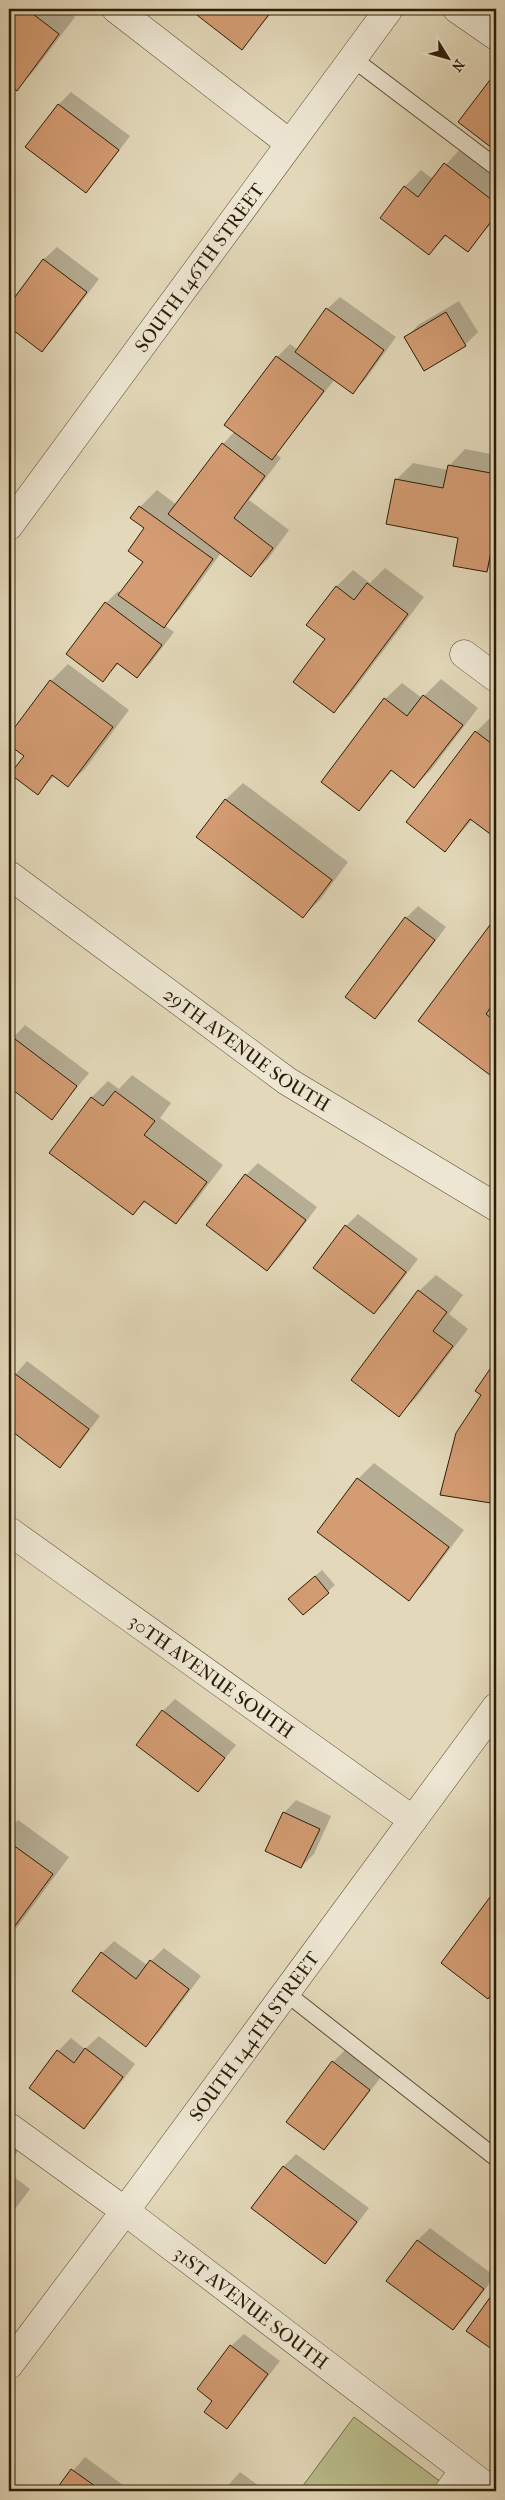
<svg xmlns="http://www.w3.org/2000/svg" width="505" height="2500" font-family="'IM FELL French Canon',serif">
	<rect width="100%" height="100%" fill="#e3d9ba"/>
	<filter id="stains"><feTurbulence type="fractalNoise" baseFrequency=".004" numOctaves="4"/><feColorMatrix values="0 0 0 0 .2 0 0 0 0 .09 0 0 0 0 .02 0 0 0 .5 -.17"/></filter>
	<radialGradient id="worn" r=".72"><stop offset=".6" stop-color="#630" stop-opacity="0"/><stop offset="1" stop-color="#630" stop-opacity=".3"/></radialGradient>
	<path fill="#babe8c" stroke="#736d48" d="M354,2417L453,2491H299Z"/>
	<path fill="#0003" d="M9,9H64L75,17L33,72L16,89L9,83Z
		M197,9H275L242,48L195,12Z
		M496,74V149L460,122Z
		M71,92L130,136L98,179L86,192L27,147L59,104Z
		M461,148L496,174V218L468,250L447,235L429,254L404,187L421,170L433,179Z
		M9,190L14,194L9,202Z
		M57,247L99,279L54,338L42,350L12,328L9,332V307L44,259Z
		M340,297L396,337L365,380L353,392L335,379L276,454L281,458L249,500L289,530L268,559L251,575L221,553L180,609L164,625L174,632L150,664L137,676L119,663L103,680L106,603L118,591L121,593L144,562L146,528L140,507L157,490L177,505L223,444L235,431L226,424L277,357L290,344L298,350L327,309Z
		M459,301L478,332L465,345L425,369L406,338L418,325Z
		M465,449L496,455V561L486,571L459,537L396,480L413,463L448,470L449,466Z
		M385,568L424,597L350,695L334,712L327,639L336,587L353,570L370,583Z
		M68,664L129,710L85,769L68,785L55,775L38,793L26,756L9,743V737L51,681Z
		M441,679L478,708L431,770L414,787L393,770L359,809L385,699L402,683L422,698Z
		M492,716L496,719V831L493,834L473,819L445,850L476,732Z
		M243,783L348,862L320,900L303,916L198,837L226,799Z
		M418,906L446,927L387,1005L375,1017L406,918Z
		M496,920V1074L494,1076L420,1021Z
		M25,1025L89,1073L52,1118L9,1085V1042Z
		M132,1075L171,1103L160,1118L223,1165L192,1206L176,1223L146,1201L133,1214L51,1153L92,1097L108,1081L119,1089Z
		M258,1163L317,1207L280,1257L267,1270L246,1175Z
		M358,1214L418,1259L387,1300L374,1312L346,1226Z
		M436,1275L463,1295L449,1314L468,1329L416,1398L399,1415L419,1291Z
		M27,1361L100,1416L72,1454L60,1466L9,1428V1382Z
		M496,1363V1496L491,1502L483,1394L493,1367Z
		M374,1463L464,1530L425,1582L409,1599L358,1479Z
		M322,1570L335,1585L303,1614L296,1592Z
		M175,1699L236,1745L198,1791L163,1711Z
		M296,1800L331,1816L314,1854L301,1867L284,1813Z
		M18,1820L69,1857L9,1938V1829Z
		M496,1891V1988L488,1997L442,1963Z
		M114,1941L147,1965L164,1948L201,1976L159,2032L146,2045L102,1953Z
		M99,2036L135,2064L96,2115L84,2128L30,2087L58,2051L71,2038L85,2049Z
		M345,2050L381,2077L336,2136L324,2148L333,2062Z
		M9,2138L21,2147L9,2163Z
		M296,2154L369,2208L337,2250L325,2263L253,2208L284,2166Z
		M9,2173L30,2189L9,2217Z
		M430,2228L495,2276L465,2316L453,2329L388,2281L418,2240Z
		M496,2291V2351L468,2331Z
		M244,2334L280,2361L239,2414L227,2427L214,2400L231,2346Z
		M85,2457L131,2491H56Z
		M240,2472L266,2491H223Z"/>
	<path fill="#d49c73" stroke="#2c1c05" d="M9,9H31L29,11L59,34L17,91L9,85Z
		M195,9H273L242,50L193,12Z
		M496,72V151L458,122Z
		M58,104L119,150L86,193L25,147Z
		M444,163L496,203V215L468,252L445,235L429,255L380,218L404,186L418,197Z
		M43,259L87,292L42,352L9,327V305Z
		M326,308L384,350L353,394L295,352Z
		M446,312L466,346L424,371L404,337Z
		M276,356L324,391L272,460L224,425Z
		M222,443L265,476L234,518L273,548L251,577L168,514Z
		M448,465L496,474V525L487,572L453,566L458,538L386,524L395,479L443,488Z
		M139,506L213,559L164,628L118,595L143,562L128,551L144,528L130,518Z
		M367,583L408,614L334,713L293,682L325,639L306,625L336,586L354,600Z
		M105,602L162,645L137,678L117,663L103,682L66,654Z
		M50,680L113,727L68,787L52,775L38,795L10,774L24,756L9,745V735Z
		M423,695L463,725L414,788L391,770L359,811L321,782L384,698L407,716Z
		M475,731L496,747V767L493,772L496,774V831L493,836L470,819L445,852L406,822Z
		M225,799L332,880L303,918L196,837Z
		M405,917L435,940L375,1019L345,997Z
		M493,921L496,923V1000L486,1014L496,1022V1074L494,1078L418,1021Z
		M11,1036L77,1086L52,1120L9,1087V1040Z
		M115,1091L155,1121L144,1135L207,1182L176,1224L144,1201L133,1215L49,1153L91,1097L103,1106Z
		M245,1174L306,1220L267,1271L206,1225Z
		M345,1225L406,1272L374,1314L313,1268Z
		M418,1290L447,1312L433,1331L453,1346L399,1417L351,1380Z
		M492,1366L496,1369V1458L491,1503L440,1495L456,1433L481,1395L475,1391Z
		M14,1373L89,1429L60,1468L9,1429V1380Z
		M357,1478L449,1547L409,1601L317,1532Z
		M315,1576L329,1593L303,1615L288,1599Z
		M162,1710L225,1758L198,1792L136,1745Z
		M283,1812L320,1829L301,1868L265,1851Z
		M9,1842L53,1874L9,1934Z
		M496,1889V1988L488,1999L441,1963Z
		M101,1952L136,1979L150,1960L189,1989L146,2047L72,1991Z
		M85,2048L123,2077L84,2129L29,2088L57,2050L74,2063Z
		M332,2061L370,2090L324,2150L286,2122Z
		M283,2166L357,2222L325,2264L251,2208Z
		M417,2240L484,2289L453,2330L386,2281Z
		M496,2289V2352L466,2331Z
		M230,2345L268,2374L227,2429L204,2412L212,2401L197,2389Z
		M71,2469L102,2491H55Z"/>
	<g fill="none" stroke-linecap="round" stroke-linejoin="round">
		<g stroke="#5a4b32" stroke-width="18">
			<path id="service" d="M352,58L496,167
				M286,1993L496,2158"/>
		</g>
		<g stroke="#5a4b32" stroke-width="29">
			<g id="minor">
				<path d="M116,9L289,143"/>
				<path d="M457,9L496,36"/>
				<path id="s1" d="M9,526L389,9"/>
				<path d="M464,654L496,678"/>
				<path id="s2" d="M9,875L287,1081L496,1207"/>
				<path id="s3" d="M9,1531L413,1820"/>
				<path id="s4" d="M9,2127L125,2211L492,2491"/>
				<path d="M449,2491L464,2470"/>
			</g>
		</g>
		<g stroke="#5a4b32" stroke-width="29">
			<g id="tertiary">
				<path id="s5" d="M9,2365L125,2211L496,1707"/>
			</g>
		</g>
		<use href="#service" stroke="#ede6d2" stroke-width="16"/>
		<use href="#minor" stroke="#ede6d2" stroke-width="28"/>
		<use href="#tertiary" stroke="#ede6d2" stroke-width="28"/>
	</g>
	<g text-anchor="middle" stroke-width="4" stroke-linejoin="round" paint-order="stroke">
		<g font-size="19" fill="#2c1c05" stroke="#ede6d2">
			<text dy="7" stroke="none"><textPath href="#s1" startOffset="321">SOUTH 146TH STREET</textPath></text>
			<text dy="7" stroke="none"><textPath href="#s2" startOffset="295">29TH AVENUE SOUTH</textPath></text>
			<text dy="7" stroke="none"><textPath href="#s3" startOffset="249">30TH AVENUE SOUTH</textPath></text>
			<text dy="7" stroke="none"><textPath href="#s5" startOffset="410">SOUTH 144TH STREET</textPath></text>
			<text dy="7" stroke="none"><textPath href="#s4" startOffset="302">31ST AVENUE SOUTH</textPath></text>
		</g>
	</g>
	<rect width="505" height="2500" fill="none" stroke="#e3d9ba" stroke-width="30"/>
	<rect x="10" y="10" width="485" height="2480" fill="none" stroke="#2c1c05" stroke-width="2.5"/>
	<rect x="15" y="15" width="475" height="2470" fill="none" stroke="#2c1c05"/>
	<g transform="translate(448 58) rotate(127)" stroke="#ede6d2" stroke-width="4" paint-order="stroke">
	<path d="M0-4L9 19L0 12L-9 19Z" fill="#2c1c05"/>
	<text y="-8" font-size="14" font-weight="bold" text-anchor="middle" fill="#2c1c05">N</text>
	</g>
	<rect width="100%" height="100%" filter="url(#stains)"/>
	<rect width="100%" height="100%" fill="url(#worn)"/>
</svg>
